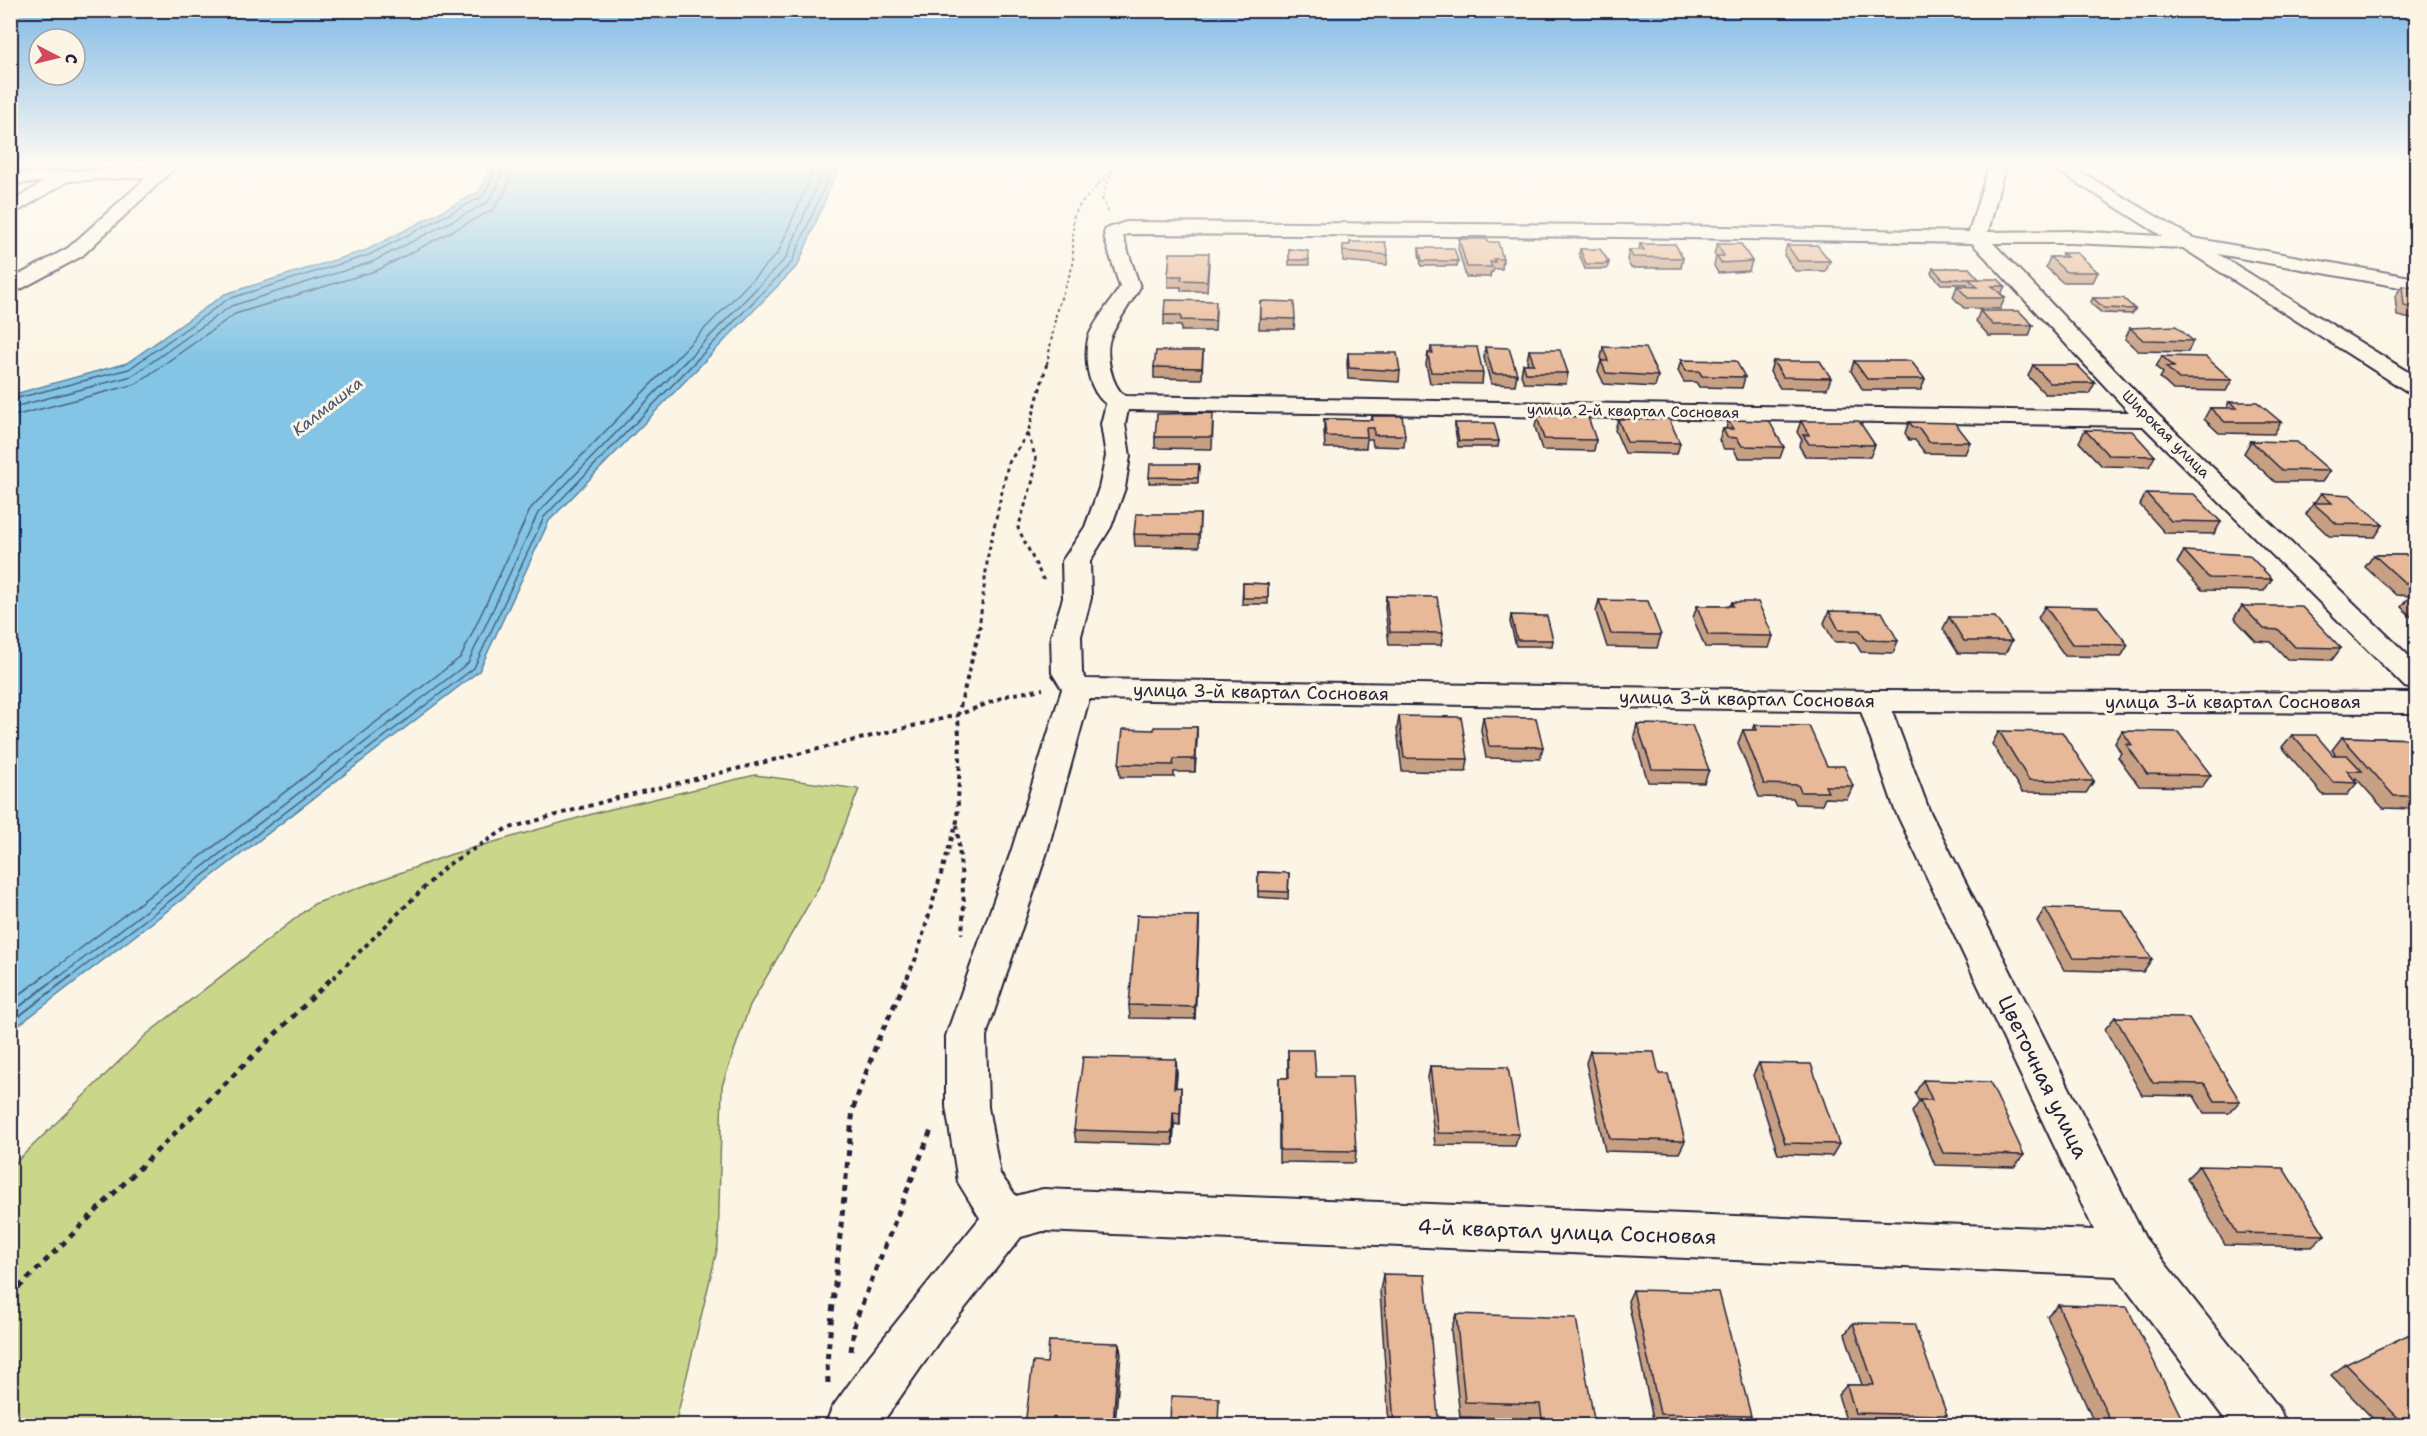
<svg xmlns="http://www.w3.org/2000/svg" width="2427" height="1436" font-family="'Shantell Sans',sans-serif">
	<rect width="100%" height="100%" fill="#fcf5e5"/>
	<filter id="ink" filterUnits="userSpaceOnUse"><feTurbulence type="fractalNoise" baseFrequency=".0167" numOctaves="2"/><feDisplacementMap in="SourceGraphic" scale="12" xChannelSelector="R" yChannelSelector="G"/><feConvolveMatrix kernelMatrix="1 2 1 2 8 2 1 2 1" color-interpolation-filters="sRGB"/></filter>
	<g filter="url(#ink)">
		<path fill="#cad78b" stroke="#767c63" stroke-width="1.5" d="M755,775L859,789L824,878L750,1005L722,1086L718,1246L675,1425H11V1167L147,1034L314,904L452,854L599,812Z"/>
		<path fill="#84c4e4" stroke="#5d83a0" stroke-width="1.5" d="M492,162H841L798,265L549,521L479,671L11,1031V395L127,363L225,294L367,250L479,192Z"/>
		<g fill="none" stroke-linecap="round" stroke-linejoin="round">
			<path stroke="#49637f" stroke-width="1.5" d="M10,400L129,369L228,299L369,255L482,197L490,184L497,162
				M10,408L132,376L231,306L372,262L487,203L497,187L505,162
				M10,417L136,384L235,314L378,270L494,209L506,190L514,162
				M42,978L461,657L531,508L778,253L817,162
				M58,978L468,663L538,513L786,258L827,162
				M69,978L474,668L544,517L792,262L835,162"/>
			<path stroke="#49637f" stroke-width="2" d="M10,1002L44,976
				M10,1014L59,976
				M10,1023L71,976"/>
			<g stroke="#22223b" stroke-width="4">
				<path id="minor" d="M163,162H181L82,256L10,295V280L68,248L147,177L68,181L10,216V203L43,182L10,184V174L159,166Z
					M1990,162H2006L1988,232L2071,231L2162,236L2044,162H2064L2193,238L2416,278V290L2218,254L2416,377V394L2408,392L2183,248L2071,243H1993L2157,414L2416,663V690L2405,687L2143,426L1128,410L1125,424L1130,456L1125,488L1111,527L1090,561L1091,598L1081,636L1082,673L1086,679L1873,691L2416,693V713L1892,711L1929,810L2145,1238L2279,1408L2286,1426H2230L2117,1276L1043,1231L1021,1237L942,1337L880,1426H825L832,1408L870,1355L980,1218L958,1182L946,1107V1036L1011,852L1062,689L1052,673L1051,636L1063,598L1062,561L1085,527L1099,488L1106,456L1101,424L1106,404C1088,390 1084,361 1088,339C1091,326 1112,300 1120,287L1105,240L1104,233L1106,229L1126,222L1622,225L1969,232ZM1128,234L1622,237L1972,243L2129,412L1125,396C1111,386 1104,351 1111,336C1119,319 1131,303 1140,287L1124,240L1123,236ZM1089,699L1861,711L1895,810L2094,1230L1043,1189L1016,1196L1000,1174L988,1107L986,1036L1047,852Z"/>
			</g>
			<path stroke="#22223b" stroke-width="2" stroke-dasharray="3 3" stroke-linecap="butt" d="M1108,212L1102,198L1115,162
				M1047,364L1057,309L1073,265V218L1079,206L1114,167"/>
			<path stroke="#22223b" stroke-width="3" stroke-dasharray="4 4" stroke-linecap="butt" d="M1028,434L1036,459L1033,480L1018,528L1044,581
				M979,629L988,555L1008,464L1028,433L1047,363"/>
			<path stroke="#22223b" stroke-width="4" stroke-dasharray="4.5 4.5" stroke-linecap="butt" d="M957,825L964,903L962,934
				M333,978L446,866L506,829L617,798L958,715L1009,695L1043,689
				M907,978L916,958L957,821L960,760L958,715L980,627"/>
			<path stroke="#22223b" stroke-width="5" stroke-dasharray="6 6" stroke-linecap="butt" d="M10,1296L334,976
				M851,1351L855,1322L931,1130
				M828,1383L827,1362L853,1109L878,1040L908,976"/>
			<use href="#minor" fill="#fcf5e5" fill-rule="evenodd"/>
		</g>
		<path fill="#c79f83" stroke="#22223b" stroke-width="1.5" d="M28,162H58L55,164Z
			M1459,239L1488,242L1503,259L1502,269H1494L1493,272H1491L1490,277H1466L1458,249Z
			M1350,242L1388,255L1387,265L1343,261V245H1350Z
			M1640,244L1683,258L1681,268H1631L1627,260L1629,250H1639Z
			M1717,244L1752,261L1749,271L1718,273L1714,266L1716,257L1714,254Z
			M1787,245L1830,261L1826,271H1795L1784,255Z
			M1419,248L1458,261L1457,266H1421L1419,253Z
			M1289,249L1309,260V265H1289Z
			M1580,249L1609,262L1607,269H1585L1579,254Z
			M2062,253L2098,272L2093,282H2062L2046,267L2050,257H2061Z
			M1209,263L1207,291H1181V287H1168V276Z
			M1933,268L2005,286L2001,294L2005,298L2000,309L1964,308L1953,297L1957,286H1966L1967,284H1941L1931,273Z
			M2402,286L2416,288V320L2397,316L2395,296Z
			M2093,298L2135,309L2132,314L2102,313L2090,303Z
			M1260,301L1295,319L1294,329H1259Z
			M1216,311L1215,331H1181V326L1164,325V315Z
			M1980,311L2033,325L2029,336H1989L1976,321Z
			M2130,328L2193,341L2188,352L2138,351L2125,339Z
			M1431,347L1483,373L1482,384L1430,383L1426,364L1428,353H1430Z
			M1485,347L1517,374L1515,385L1491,384L1484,358Z
			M1603,347L1658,376L1655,387L1604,384L1598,371L1601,361H1602L1601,358Z
			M1529,350L1568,373L1566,384L1524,383L1521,375L1523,364H1528L1527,361Z
			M1203,351L1202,379L1154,378V367Z
			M1348,353L1400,371L1399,382L1348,379L1347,363Z
			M2162,356L2232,380L2226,391L2173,390L2160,378L2163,373L2156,367Z
			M1681,360L1745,377L1742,388L1699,387L1696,382H1684L1678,371Z
			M1773,361L1831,378L1827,389L1780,388L1770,372Z
			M1854,361L1925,379L1921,390H1863L1851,371Z
			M2033,365L2095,383L2089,394H2045L2028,376Z
			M2229,402L2281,422L2274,434L2219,433L2204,419L2210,408H2226Z
			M1372,416L1405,435L1404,447L1373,446L1372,439H1367L1366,448H1325L1324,431V419L1372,420Z
			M1537,416L1596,440L1594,451L1542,450L1535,427Z
			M1618,419L1680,443L1677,454L1625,453L1615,430Z
			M1728,420L1784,447L1780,458H1738L1734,449H1724L1719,440L1723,429H1726Z
			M1801,421L1875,445L1870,457L1805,456L1799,446L1802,440L1797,432Z
			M1909,422L1970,442L1965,454L1925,453L1915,440H1909L1905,433Z
			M1455,423L1499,441L1498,447H1458L1455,429Z
			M1213,424L1212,449L1155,448V437Z
			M2085,430L2155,456L2149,467L2102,466L2079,442Z
			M2251,441L2330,471L2322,482H2275L2244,453Z
			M1199,464L1198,483H1149V477Z
			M2146,493L2221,522L2214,534L2165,533L2140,505Z
			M2321,493L2383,525L2375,537L2329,536L2306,514Z
			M1200,514L1199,547L1135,546L1134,534Z
			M2184,551L2272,579L2264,591L2202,590L2177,563Z
			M2374,555H2416V621L2401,607L2410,596L2396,595L2365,567Z
			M1243,583L1268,584V604H1242Z
			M1386,596L1443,633L1441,645H1389L1385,608Z
			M1599,600L1661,635L1657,648L1607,647L1596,612Z
			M1732,602L1773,636L1769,648L1705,647L1693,618L1697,606H1730Z
			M2045,606L2128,645L2121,657L2065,656L2038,618Z
			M2242,606L2341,648L2332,660L2287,659L2271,642L2256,641L2234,618Z
			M1829,611L1898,641L1893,653L1861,652L1855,642H1834L1824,623Z
			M1511,615L1553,640L1552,646H1516L1510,622Z
			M1949,617L2012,641L2005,654L1958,653L1943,629Z
			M1399,716L1468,759L1466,772L1402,771L1397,728Z
			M1483,717L1543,747L1540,759L1486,758L1481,730Z
			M1637,724L1709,770L1704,783L1648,782L1634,736Z
			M1755,725L1827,766L1853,786L1847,799L1825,798L1822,805L1796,804L1793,798L1759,797L1738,743L1743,730H1753Z
			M1197,727L1195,772H1174V777H1120L1119,764L1154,730Z
			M1999,731L2094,781L2086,793L2022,792L1992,744Z
			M2122,731L2211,775L2202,787L2139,786L2118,757L2121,753L2115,743Z
			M2292,735L2333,755H2336L2332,750L2342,737L2416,739V809L2383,808L2356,778L2355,780L2357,783L2347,795H2323L2282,747Z
			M1258,872L1289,873L1288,899L1258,897Z
			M2045,908L2152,959L2143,972L2064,970L2037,921Z
			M1199,916L1195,1019L1130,1018L1129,1005Z
			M2115,1017L2240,1101L2229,1113H2204L2194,1096L2142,1095L2105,1029Z
			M1288,1050L1316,1077L1356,1151L1355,1163L1279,1162V1078H1288Z
			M1590,1051L1659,1074L1685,1141L1679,1153L1605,1151L1586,1063Z
			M1759,1063L1839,1144L1832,1156L1778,1154L1753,1075Z
			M1430,1066L1519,1134L1515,1146L1435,1145L1428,1078Z
			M1177,1072L1176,1088L1181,1100L1180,1125L1174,1124L1173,1145L1076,1142L1074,1130Z
			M1923,1080L2024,1155L2014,1167L1935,1165L1912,1112L1919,1102L1915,1093Z
			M2199,1166L2325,1235L2312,1247L2225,1245L2187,1178Z
			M1383,1274L1438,1417L1497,1425H1389L1380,1291Z
			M1633,1290L1751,1416L1744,1425L1654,1424L1628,1301Z
			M2058,1305L2185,1425H2095L2047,1316Z
			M1456,1314L1595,1425H1535L1534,1419L1460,1417L1451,1330Z
			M1853,1323L1947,1415L1937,1425L1847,1423L1838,1395L1847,1385H1862L1845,1334Z
			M2346,1364L2416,1425H2379L2331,1375Z"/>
		<path fill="#a2826a" stroke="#22223b" stroke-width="1.5" d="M1197,727V740L1195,772V759Z
			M1199,916V929L1195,1019V1007Z
			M1176,1059L1177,1072L1175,1100L1174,1088Z
			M1181,1087V1100L1180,1125V1113Z
			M1173,1112L1174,1124L1173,1145L1172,1133Z
			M1119,1343L1121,1354L1115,1425H1113Z"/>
		<path fill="#e7b998" stroke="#22223b" stroke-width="1.5" d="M1459,239H1487L1488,242H1498L1503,259H1494L1495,262H1490L1492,267H1467Z
			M1350,242H1385L1388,255L1343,251V245H1350Z
			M1640,244H1675L1683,258L1633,257L1629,250H1644Z
			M1717,244H1741L1752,261L1721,263L1716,256H1724Z
			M1787,245H1817L1830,261H1798Z
			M1419,248H1454L1458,261H1422Z
			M1289,249L1308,251L1309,260H1289Z
			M1580,249H1600L1609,262H1606L1608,264H1586Z
			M1170,253H1209L1207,281L1181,280L1182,276H1168Z
			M2062,253H2077L2098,272H2066L2050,257H2067Z
			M1933,268H1969L1979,279H1943Z
			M1969,279H1998L2005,286H1992L2005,298H1968L1957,286L1977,287Z
			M2402,286L2416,288V308L2404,306Z
			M2093,298H2123L2135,309L2104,308Z
			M1165,300L1216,301L1215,321L1181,320V315H1164Z
			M1260,301L1294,302L1295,319L1260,318Z
			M1980,311H2019L2033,325H1993Z
			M2176,326L2193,341L2143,340L2130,328Z
			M1431,347H1477L1483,373L1431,372L1428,353H1433Z
			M1485,347L1509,348L1517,374H1493Z
			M1603,347L1645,348L1658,376L1606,373L1601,361H1608Z
			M1529,350H1560L1568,373H1526L1523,364H1534Z
			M1156,351H1203L1202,368L1154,367Z
			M1348,353H1397L1400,371L1349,368Z
			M2162,356L2206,357L2232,380L2179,379L2166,367H2174Z
			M1681,360L1736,361L1745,377L1702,376L1699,371H1686Z
			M1773,361H1820L1831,378L1783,377Z
			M1854,361H1911L1925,379H1867Z
			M2033,365H2077L2095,383H2050Z
			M2229,402H2257L2281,422H2225L2210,408H2237Z
			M1213,413L1212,437H1155L1157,414Z
			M1372,416H1402L1405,435H1374V428H1366L1367,437L1326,436L1324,419L1373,420Z
			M1537,416L1588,417L1596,440L1544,439Z
			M1618,419H1669L1680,443L1627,442Z
			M1728,420L1769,421L1784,447L1742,446L1737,438L1727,437L1723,429H1733Z
			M1801,421H1859L1875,445L1809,444L1803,435H1809Z
			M1909,422L1955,423L1970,442H1929L1919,428H1914Z
			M1455,423H1494L1499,441H1459Z
			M2085,430L2132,431L2155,456L2108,455Z
			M2251,441L2297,442L2330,471L2282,470Z
			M1150,464H1199L1198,478L1149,477Z
			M2146,493L2194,494L2221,522L2171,521Z
			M2321,493L2350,495L2383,525L2337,524L2313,503H2332Z
			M1136,514H1200L1199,535L1134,534Z
			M2184,551L2249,555L2272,579L2209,578Z
			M2374,555H2416V584L2405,583Z
			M1243,583L1268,584V598H1243Z
			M2411,595H2416V600Z
			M1386,596L1437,597L1443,633L1390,632Z
			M1599,600L1648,601L1661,635L1611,634Z
			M1732,602H1758L1773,636L1708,635L1697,606H1733Z
			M2045,606L2098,607L2128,645L2072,644Z
			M2242,606H2301L2341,648L2295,647L2279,630L2264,629Z
			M1829,611L1882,612L1898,641L1866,640L1860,630H1839Z
			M1511,615L1547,616L1553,640H1517Z
			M1949,617H1995L2012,641H1964Z
			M1399,716L1461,717L1468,759L1404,758Z
			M1483,717L1536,718L1543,747L1489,746Z
			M1637,724L1692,725L1709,770L1652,769Z
			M1755,725L1809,726L1827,766H1844L1853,786H1825L1828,792H1801L1798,785L1764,784L1743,730H1757Z
			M1154,727H1197L1195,759H1174L1173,765L1119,764L1123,729L1154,730Z
			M1999,731L2062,732L2094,781L2029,780Z
			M2122,731L2178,732L2211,775L2147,774L2126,744L2132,745Z
			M2292,735H2316L2333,755H2347L2362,771H2347L2357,783L2333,782Z
			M2342,737L2416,739V796H2394Z
			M1258,872L1289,873L1288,892L1258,891Z
			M2045,908L2122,910L2152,959L2073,958Z
			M1137,915L1199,916L1195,1007L1129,1005Z
			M2115,1017L2189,1018L2240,1101H2215L2205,1084L2153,1083Z
			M1288,1050H1314L1316,1077H1352L1356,1151L1280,1150L1279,1078H1289Z
			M1590,1051L1654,1052L1659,1074H1668L1685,1141L1610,1139Z
			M1083,1057L1176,1059L1174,1088L1181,1087L1180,1113L1173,1112L1172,1133L1074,1130Z
			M1759,1063L1811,1064L1839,1144L1785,1143Z
			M1430,1066L1508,1067L1519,1134L1438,1133Z
			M1923,1080L1990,1082L2024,1155L1943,1153L1920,1100H1932Z
			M2199,1166L2283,1168L2325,1235L2237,1233Z
			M1383,1274L1425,1275L1438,1417L1496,1418L1497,1425H1394Z
			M1633,1290L1719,1292L1751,1416L1660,1414Z
			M2058,1305L2127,1307L2185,1425H2112Z
			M1456,1314L1576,1318L1595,1425H1543L1540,1404L1465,1402Z
			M1853,1323L1914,1324L1947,1415L1855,1413L1847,1385H1874Z
			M2410,1334L2416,1341V1425H2405L2346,1364Z
			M1049,1341L1119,1343L1113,1425H1025L1033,1362L1047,1363Z
			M1171,1396L1219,1398L1218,1425H1170Z"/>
	</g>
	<linearGradient id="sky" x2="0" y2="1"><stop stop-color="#80bae6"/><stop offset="0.45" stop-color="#fefaf3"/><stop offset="1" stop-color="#fefaf3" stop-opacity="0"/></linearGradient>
	<rect width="2427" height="363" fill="url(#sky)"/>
	<g text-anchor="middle" stroke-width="6" stroke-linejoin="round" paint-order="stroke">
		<g font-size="15" fill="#22223b" stroke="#fcf5e5">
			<text transform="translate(1633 411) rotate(1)" y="5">улица 2-й квартал Сосновая</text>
			<text transform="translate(2166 434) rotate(45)" y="5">Широкая улица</text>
		</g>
		<g font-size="16" font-style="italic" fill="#3f536e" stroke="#fcf5e5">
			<text transform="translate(327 406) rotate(-38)" y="6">Калмашка</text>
		</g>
		<g font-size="18" fill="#22223b" stroke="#fcf5e5">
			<text transform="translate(1261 692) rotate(1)" y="6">улица 3-й квартал Сосновая</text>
			<text transform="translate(1747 699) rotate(1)" y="6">улица 3-й квартал Сосновая</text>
			<text x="2233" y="708">улица 3-й квартал Сосновая</text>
		</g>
		<g font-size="21" fill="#22223b" stroke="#fcf5e5">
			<text transform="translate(2043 1077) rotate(64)" y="7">Цветочная улица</text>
			<text transform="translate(1567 1232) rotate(2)" y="7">4-й квартал улица Сосновая</text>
		</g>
	</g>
	<rect width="2427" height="1436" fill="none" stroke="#fcf5e5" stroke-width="36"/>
	<rect x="18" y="18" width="2391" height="1400" fill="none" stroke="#22223b" stroke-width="2" filter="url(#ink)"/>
	<g transform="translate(57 57) rotate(97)"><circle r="28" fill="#fcf5e5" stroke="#a5a1a1" stroke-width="1.5"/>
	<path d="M0-4.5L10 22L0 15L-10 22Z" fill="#d1495b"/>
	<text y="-9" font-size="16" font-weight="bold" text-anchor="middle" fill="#22223b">С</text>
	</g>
</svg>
